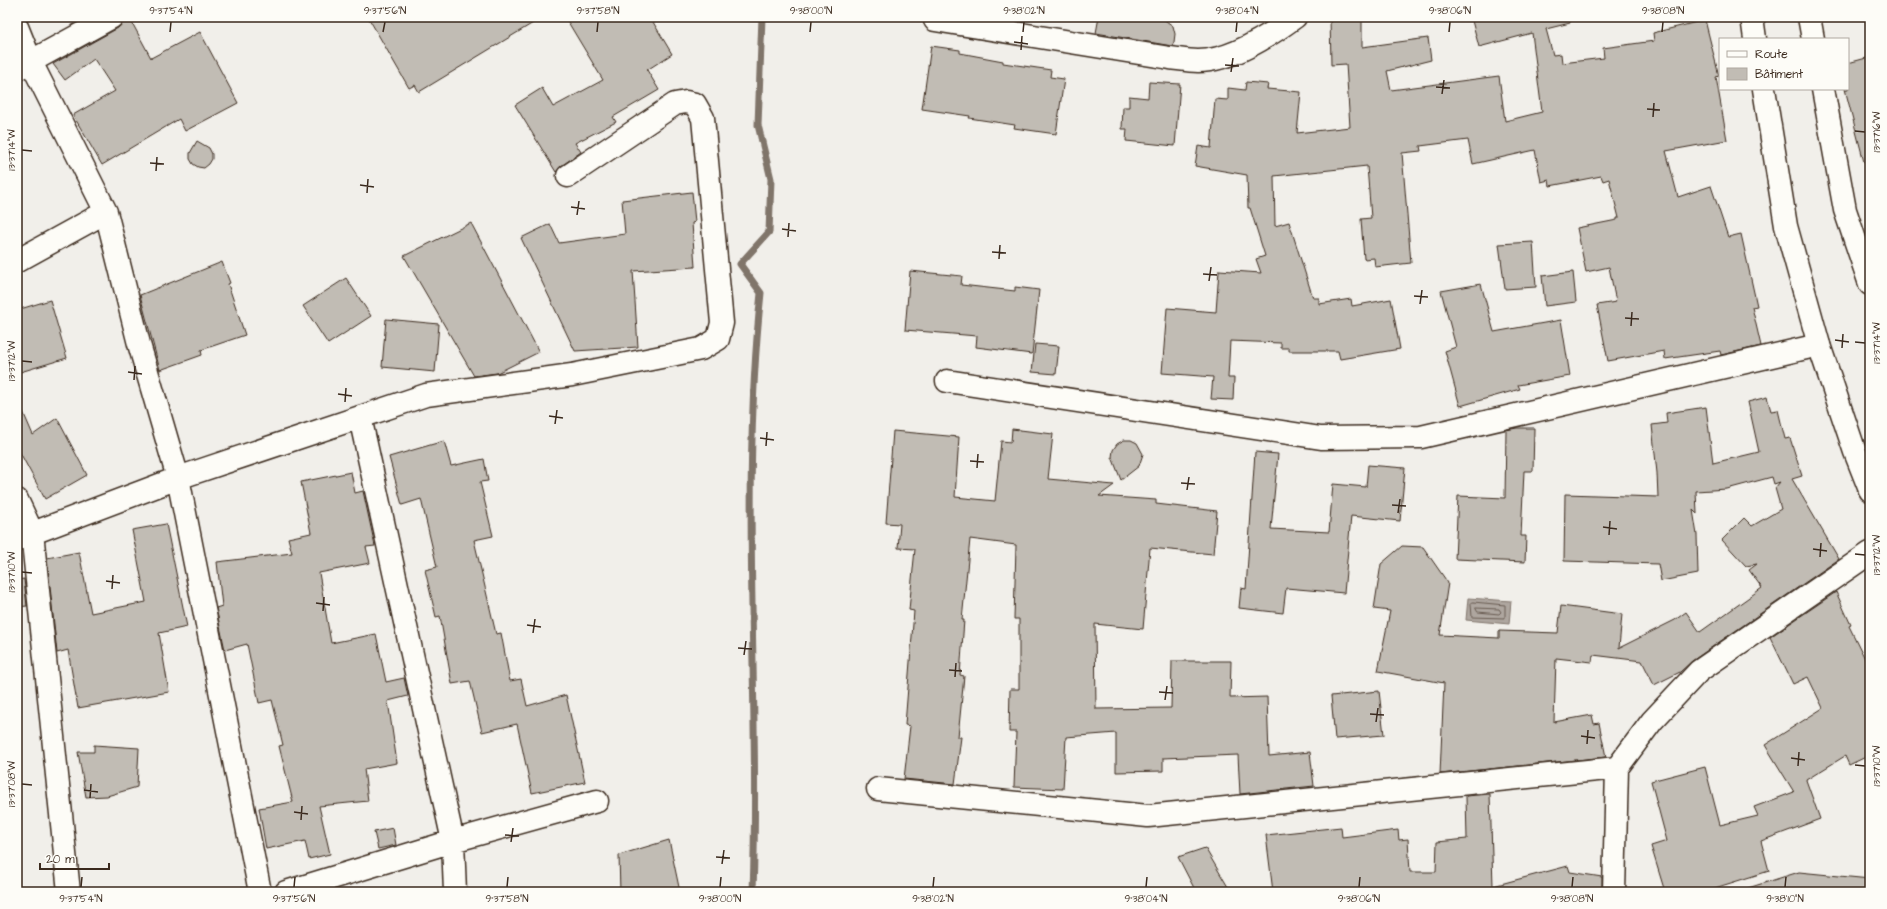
<svg xmlns="http://www.w3.org/2000/svg" width="1887" height="909" font-family="'Architects Daughter',sans-serif">
	<rect width="100%" height="100%" fill="#f1efea"/>
	<filter id="ink" filterUnits="userSpaceOnUse"><feTurbulence type="fractalNoise" baseFrequency=".025" numOctaves="2"/><feDisplacementMap in="SourceGraphic" scale="8" xChannelSelector="R" yChannelSelector="G"/><feConvolveMatrix kernelMatrix="1 2 1 2 8 2 1 2 1" color-interpolation-filters="sRGB"/></filter>
	<g filter="url(#ink)">
		<path fill="#aea69f" stroke="#80746b" d="M1468,598L1511,601L1509,624L1466,620Z"/>
		<g fill="none" stroke-linecap="round" stroke-linejoin="round">
			<path stroke="#695c52" stroke-width="1" d="M1473,602L1505,605V618L1472,617L1471,604Z
				M1476,608L1499,609L1501,612L1499,614L1478,612Z"/>
			<path stroke="#80746b" stroke-width="7" d="M753,892C760,693 740,492 761,293L740,264L769,232L771,179L758,125L762,17"/>
		</g>
		<path fill="#c1bcb4" stroke="#3b2a1e" d="M124,17H129L151,58L200,32L238,103L185,131L179,119L102,165L73,115L115,91L94,59L65,80L53,64L118,28L123,23Z
			M368,17H543L419,92L415,85L409,88Z
			M565,17H650L672,54L647,70L659,90L613,117L616,122L575,143L581,152L561,166L556,172L515,105L542,88L553,107L603,80Z
			M1099,17L1162,18L1173,26L1175,34L1174,42L1172,46L1096,33Z
			M1330,17H1362V47L1428,38L1431,60L1387,71L1391,90L1499,76L1505,121L1542,112L1532,33L1479,47L1471,17H1569L1570,23L1546,29L1553,55L1561,54L1562,63L1604,58L1603,48L1654,41L1653,33L1705,20L1719,76L1716,77L1727,140L1666,151L1678,197L1711,186L1728,237L1741,234L1757,306L1752,307L1761,346L1721,355L1720,351L1665,359L1664,351L1608,361L1597,305L1616,302L1609,267L1586,272L1577,228L1617,220V218H1619L1609,179L1603,181L1601,176L1550,186L1549,180L1541,182L1535,150L1473,164L1468,140L1420,146L1421,151L1402,153L1411,263L1375,267L1374,258L1364,259L1361,219L1371,218L1367,166L1274,176L1275,226L1289,222L1313,298H1319V304L1351,299L1352,306L1391,299L1400,349L1340,359L1338,351H1289V348H1281V343L1230,341L1228,378H1234L1233,400L1211,399L1213,377L1162,373L1167,308L1216,312L1219,270L1261,273L1256,259L1265,256L1250,208H1248L1247,175L1195,166L1198,146L1211,148L1215,99L1228,100V88L1245,90L1246,82L1268,84L1267,89L1301,92L1297,133L1350,127L1346,64L1331,65Z
			M931,46L960,50V53L1003,61V63L1051,70L1050,77L1064,79L1056,134L1014,128L1015,125L969,118L970,116L922,109Z
			M1870,57V161L1864,162L1845,89H1848V63Z
			M1149,82L1180,84L1175,146L1126,141L1127,129H1122L1123,107H1129V96L1148,98Z
			M197,141L209,148L212,154V159L209,164L204,168L198,167L193,164L190,159V153Z
			M692,192L695,222L692,223L695,267L633,271L638,347L575,351L521,238L550,224L559,243L625,234L622,200Z
			M471,223L539,352L497,373L474,376L404,256Z
			M1533,242L1536,287L1505,289L1499,244Z
			M222,262L230,283L228,284L245,335L201,350L202,355L160,370L140,295Z
			M910,271L962,276L961,285L1015,291V287L1039,290L1032,354L976,347L977,336L905,330Z
			M1573,272L1576,302L1545,306L1542,276Z
			M346,278L371,316L328,344L303,306Z
			M1481,284L1494,332L1561,320L1570,376L1518,385L1520,389L1460,406L1445,351L1456,347L1441,291Z
			M50,300L67,358L17,373V310Z
			M386,319L439,324L435,372L382,367Z
			M1035,344L1059,346L1056,374L1032,372Z
			M1767,397L1771,411L1778,410L1785,439L1790,438L1802,476L1792,479L1839,559L1692,661L1680,672L1654,685L1642,661L1593,655L1592,662L1556,658L1554,722L1592,715L1594,724L1599,723L1606,757L1440,774L1444,683L1378,671L1390,611L1374,609L1381,564L1402,546L1423,547L1448,583L1440,635L1499,638V631L1558,633L1561,606L1622,614L1619,648L1675,620L1686,612L1700,632L1762,588L1749,570L1757,564L1746,566L1722,540L1744,518L1752,526L1781,509L1775,488L1780,482L1774,484L1772,477L1727,489L1696,491L1697,514L1693,510L1697,535L1698,574L1661,581L1658,564L1564,561L1565,494L1658,497L1657,473L1652,425L1667,423L1666,413L1706,407L1713,463L1759,452L1748,402Z
			M17,398L33,435L57,418L87,475L45,499L17,447Z
			M1517,428H1534L1533,471H1524L1521,536H1526L1525,562L1455,559L1458,496L1505,498L1506,430Z
			M1012,429L1053,434L1048,479L1114,485L1099,496L1156,500V504L1217,511L1213,554L1150,548L1143,629L1095,624L1096,709L1171,708L1172,661H1231L1230,698L1267,697L1269,756L1310,752L1314,786L1240,794L1238,755L1163,758V771L1116,772V733L1066,737L1063,789L1014,787L1016,732H1009L1010,689H1019V619H1014L1016,545L970,539L962,620H964L960,675L964,676L958,737H961L955,784L904,779L910,726L905,725L914,611L909,610L915,549L898,548L900,524L886,523L893,431L959,437L955,497L995,501L1001,441L1011,442Z
			M1124,440H1131L1137,443L1143,454L1139,466L1121,480L1112,457L1113,450L1117,444Z
			M444,441L451,466L484,459L488,481L480,482L493,536L474,540L496,634L501,633L510,681L521,679L527,706L566,695L585,782L532,793L517,724L482,732L470,681L452,684L440,616L436,617L425,570L437,567L421,499L402,505L389,457Z
			M1255,452L1278,454L1271,529L1329,532L1333,484L1366,487L1368,465L1405,468L1400,521L1351,516L1344,593L1286,588L1283,613L1239,608L1241,588L1246,589Z
			M351,472L355,493L363,491L375,546L366,547L370,563L319,573L331,643L376,634L386,682L404,678L408,696L388,701L397,763L364,769L368,801L319,806L330,854L309,859L305,841L266,849L259,808L293,802L279,746L283,745L272,700L259,703L247,644L225,650L216,608L222,606L217,562L292,553L288,538L311,533L301,482Z
			M166,524L187,627L159,633L169,692L78,708L68,650L57,653L47,558L79,552L91,613L146,602L132,530Z
			M24,579L27,606L17,607V580Z
			M1836,592L1851,625L1849,626L1870,669V755L1849,765L1845,756L1806,780L1820,819L1761,841L1769,871L1702,892H1665L1651,846L1667,841L1651,781L1705,767L1720,825L1758,816L1754,807L1794,792L1765,745L1823,708L1808,677L1793,684L1770,637Z
			M1379,691L1384,735L1335,739L1331,696Z
			M94,745L139,748L137,787L107,796L86,797L78,752H94Z
			M1490,794L1493,886L1568,866L1570,872L1602,877V892H1494L1493,890V892H1273L1266,835L1341,827L1342,837L1398,830L1399,840L1408,839L1410,872H1436L1437,842L1467,839L1466,796Z
			M393,828L396,845L378,849L374,832Z
			M669,840L680,892H620L619,855Z
			M1205,848L1231,892H1196L1193,886L1178,857Z
			M1799,872L1870,879V892H1749L1748,888Z"/>
		<g fill="none" stroke-linecap="round" stroke-linejoin="round">
			<g stroke="#3b2a1e" stroke-width="25">
				<path id="minor" d="M1809,17L1813,39
					M935,20L1170,58C1179,59 1188,61 1198,61C1231,61 1269,36 1295,17
					M17,27L31,62L106,212L139,344L178,478L260,892
					M17,69L112,17
					M1823,89L1845,210L1870,284
					M17,261L106,212
					M947,381L1321,438L1421,437L1819,345
					M360,417L453,841L455,892
					M17,500L32,532L69,892
					M17,539L178,478L426,395L572,375L701,349L718,339L722,323L703,118L695,104L686,102L675,104L568,176
					M878,789L1148,816L1617,768
					M286,892L453,841L597,801
					M1614,892L1617,768L1652,721L1699,671L1870,553"/>
			</g>
			<g stroke="#3b2a1e" stroke-width="25">
				<path id="major" d="M1752,17L1755,39
					M1764,89L1786,226L1819,345L1855,452L1870,490"/>
			</g>
			<use href="#minor" stroke="#fdfcf7" stroke-width="22"/>
			<use href="#major" stroke="#fdfcf7" stroke-width="22"/>
		</g>
	</g>
	<path fill="none" stroke="#3b2a1e" stroke-width="1.5" d="M170,32L171,22M383,32L385,22M597,32L598,22M810,32L811,22M1023,32L1024,22M1236,32L1237,22M1449,32L1450,22M1662,32L1663,22M1014,42L1028,44M1021,50L1022,36M1225,65L1239,66M1231,72L1233,58M1436,87L1450,88M1442,94L1444,80M1647,109L1660,110M1653,117L1654,103M1855,131L1865,132M22,150L32,151M150,163L164,164M156,171L157,157M360,185L374,187M367,193L368,179M571,207L585,209M577,215L579,201M782,229L796,231M788,237L789,223M992,252L1006,253M999,259L1000,245M1203,274L1217,275M1209,281L1211,267M1414,296L1428,297M1420,304L1422,290M1625,318L1639,319M1631,326L1632,312M1835,340L1849,342M1855,342L1865,343M1842,348L1843,334M22,361L32,362M128,372L142,374M134,380L135,366M338,394L352,396M345,402L346,388M549,416L563,418M555,424L557,410M760,438L774,440M766,446L767,432M970,461L984,462M977,468L978,454M1181,483L1195,484M1187,490L1189,477M1392,505L1406,506M1398,513L1400,499M1603,527L1617,529M1609,535L1610,521M1813,549L1827,551M1855,554L1865,555M1820,557L1821,543M22,572L32,573M106,581L120,583M112,589L113,575M316,603L330,605M323,611L324,597M527,625L541,627M533,633L535,619M738,648L752,649M744,655L746,641M949,670L962,671M955,677L956,663M1159,692L1173,693M1165,700L1167,686M1370,714L1384,715M1376,722L1378,708M1581,736L1595,738M1587,744L1588,730M1791,758L1805,760M1855,765L1865,766M1798,766L1799,752M22,784L32,785M84,790L98,792M90,798L91,784M294,812L308,814M301,820L302,806M505,835L519,836M511,842L513,828M716,857L730,858M722,864L724,850M81,887L82,877M294,887L295,877M507,887L508,877M720,887L721,877M933,887L934,877M1146,887L1147,877M1359,887L1360,877M1572,887L1573,877M1785,887L1786,877"/>
	<rect width="1887" height="909" fill="none" stroke="#fdfcf7" stroke-width="44"/>
	<rect x="1719" y="38" width="130" height="52" fill="#fdfcf7" stroke="#afa8a0"/>
	<rect x="1727" y="51" width="20" height="6" fill="#fdfcf7" stroke="#afa8a0"/>
	<text x="1755" y="58" font-size="12" fill="#3b2a1e">Route</text>
	<rect x="1727" y="68" width="20" height="12" fill="#c1bcb4" stroke="#afa8a0"/>
	<text x="1755" y="78" font-size="12" fill="#3b2a1e">Bâtiment</text>
	<path d="M40 863v6h69v-6" fill="none" stroke="#3b2a1e" stroke-width="2"/>
	<text x="46" y="863" font-size="12" fill="#3b2a1e" stroke="#fdfcf7" stroke-width="3" paint-order="stroke">20 m</text>
	<rect x="22" y="22" width="1843" height="865" fill="none" stroke="#3b2a1e" stroke-width="1.5"/>
	<g font-size="10" text-anchor="middle" fill="#3b2a1e">
		<text x="171" y="14">9°37'54"N</text>
		<text x="385" y="14">9°37'56"N</text>
		<text x="598" y="14">9°37'58"N</text>
		<text x="811" y="14">9°38'00"N</text>
		<text x="1024" y="14">9°38'02"N</text>
		<text x="1237" y="14">9°38'04"N</text>
		<text x="1450" y="14">9°38'06"N</text>
		<text x="1663" y="14">9°38'08"N</text>
		<text transform="translate(1876 132) rotate(-90)" y="4">13°37'16"W</text>
		<text transform="translate(11 150) rotate(-90)" y="4">13°37'14"W</text>
		<text transform="translate(1876 343) rotate(-90)" y="4">13°37'14"W</text>
		<text transform="translate(11 361) rotate(-90)" y="4">13°37'12"W</text>
		<text transform="translate(1876 555) rotate(-90)" y="4">13°37'12"W</text>
		<text transform="translate(11 572) rotate(-90)" y="4">13°37'10"W</text>
		<text transform="translate(1876 766) rotate(-90)" y="4">13°37'10"W</text>
		<text transform="translate(11 784) rotate(-90)" y="4">13°37'08"W</text>
		<text x="81" y="902">9°37'54"N</text>
		<text x="294" y="902">9°37'56"N</text>
		<text x="507" y="902">9°37'58"N</text>
		<text x="720" y="902">9°38'00"N</text>
		<text x="933" y="902">9°38'02"N</text>
		<text x="1146" y="902">9°38'04"N</text>
		<text x="1359" y="902">9°38'06"N</text>
		<text x="1572" y="902">9°38'08"N</text>
		<text x="1785" y="902">9°38'10"N</text>
	</g>
</svg>
